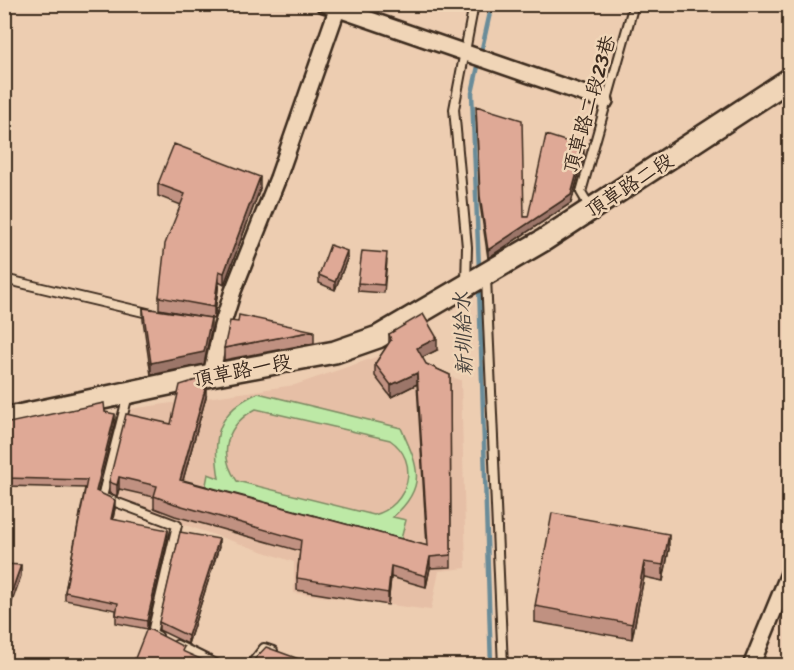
<svg xmlns="http://www.w3.org/2000/svg" width="794" height="670" font-family="Sriracha,'LXGW WenKai TC',sans-serif">
	<rect width="100%" height="100%" fill="#edcdb1"/>
	<filter id="ink" filterUnits="userSpaceOnUse"><feTurbulence type="fractalNoise" baseFrequency=".0167" numOctaves="2"/><feDisplacementMap in="SourceGraphic" scale="12" xChannelSelector="R" yChannelSelector="G"/><feConvolveMatrix kernelMatrix="1 2 1 2 8 2 1 2 1" color-interpolation-filters="sRGB"/></filter>
	<g filter="url(#ink)">
		<path fill="#e6bfa6" d="M379,356L461,380L466,568L439,571L431,610L294,593V562L103,497L124,410L295,385Z"/>
		<path fill="#bde9a6" stroke="#7c8a62" stroke-width="1.5" fill-rule="evenodd" d="M258,393L401,428C418,466 428,486 393,517L406,520L401,539L205,490L208,474L219,478C212,437 217,411 258,393ZM256,409L390,440C421,461 409,506 374,515L237,481C217,453 227,424 256,409Z"/>
		<g fill="none" stroke-linecap="round" stroke-linejoin="round">
			<path stroke="#6a8c99" stroke-width="4.5" d="M479,270L472,93L492,4
				M479,284L491,666"/>
			<g stroke="#3b2a1e" stroke-width="12">
				<path id="lane" d="M591,209L581,192L634,4
					M486,277L503,666
					M4,279L152,314
					M466,282L467,247L454,109L474,4
					M128,395L102,497L177,525L152,633L158,636
					M177,645L220,666
					M250,666L264,648L273,651"/>
			</g>
			<g stroke="#3b2a1e" stroke-width="20">
				<path id="street" d="M324,4L605,101
					M211,375L222,326L233,291L278,178L339,4
					M751,666L790,571"/>
			</g>
			<g stroke="#3b2a1e" stroke-width="26">
				<path id="secondary" d="M4,419L211,375L335,352L378,337L544,240L790,79"/>
			</g>
			<use href="#lane" stroke="#f0d5b7" stroke-width="8"/>
			<use href="#street" stroke="#f0d5b7" stroke-width="15"/>
			<use href="#secondary" stroke="#f0d5b7" stroke-width="21"/>
		</g>
		<path fill="#c09181" stroke="#3b2a1e" stroke-width="1.5" d="M476,114L524,217H528L584,155L571,203L488,258L480,204Z
			M158,184L260,189L224,285L219,282L214,319L159,309V297L181,205L158,196Z
			M347,259L335,290L319,283V275Z
			M387,261L384,293L358,291V283Z
			M143,308L211,330L204,364L151,375L143,320Z
			M314,331V343L224,360V348Z
			M389,334L437,350L422,357L426,364L450,375L451,567L430,568L426,587L391,577L388,605L297,590V578L300,551L175,516L154,508V497L119,489L117,496L109,493V482L171,424L206,397L183,480L427,546L417,384L391,397L375,376V364L389,343Z
			M105,412L115,422L98,492L115,508L113,519L168,538L147,629L116,623V610L65,600V592L85,488L4,486V424Z
			M219,547L188,644L159,630V622Z
			M669,549L663,581L644,577L632,639L535,622V606Z"/>
		<path fill="#9c7669" stroke="#3b2a1e" stroke-width="1.5" d="M584,147V155L571,203L488,258V250L571,195Z
			M260,177V189L224,285V273Z
			M347,251V259L335,290V282Z
			M219,271V282L214,319V307Z
			M211,318V330L204,364L151,375V363Z
			M437,338V350L417,360V348Z
			M417,373V384L391,397V385Z
			M206,386V397L180,491V480Z
			M115,414V422L96,499V491Z
			M119,477V489L117,496V485Z
			M115,500V508L111,527V519Z
			M168,530V538L147,629V621Z
			M669,534V549L663,581V565Z
			M219,539V547L188,644V636Z
			M430,557V568L426,587V576Z
			M644,562V577L632,639V624Z
			M21,565V576L5,622V610Z
			M391,566V577L388,605V593Z"/>
		<path fill="#dfa996" stroke="#3b2a1e" stroke-width="1.5" d="M476,106L522,120L524,217H528L546,135L584,147L571,195L488,250L480,196Z
			M174,144L260,177L224,273L219,271L214,307L159,297L165,244L185,194L158,184Z
			M330,245L347,251L335,282L319,275Z
			M362,251L387,253L384,285L358,283Z
			M143,308L211,318L204,352L151,363Z
			M423,314L437,338L417,348L426,364L450,375L451,555L430,557L426,576L391,566L388,593L297,578L301,540L175,504L154,496L157,486L119,477L117,485L109,482L126,414L171,424L180,385L196,380L206,386L180,480L428,546L417,373L391,385L375,364L391,340L389,334Z
			M239,315L314,331L224,348L230,321L238,322Z
			M104,403L105,412L115,414L96,491L115,500L111,519L168,530L147,621L116,615L118,603L65,592L87,480L4,478V424Z
			M552,513L669,534L663,565L644,562L632,624L535,606Z
			M180,532L219,539L188,636L159,622Z
			M4,564L21,565L5,610H4Z
			M147,628L184,647L182,651L216,666H132Z
			M266,647L318,666H248Z"/>
	</g>
	<g text-anchor="middle" stroke-width="5" stroke-linejoin="round" paint-order="stroke">
		<g font-size="20" fill="#3b2a1e" stroke="#f0d5b7">
			<text transform="translate(589 104) rotate(-74)" y="7">頂草路二段23巷</text>
			<text transform="translate(629 185) rotate(-33)" y="7">頂草路二段</text>
			<text transform="translate(242 370) rotate(-11)" y="7">頂草路一段</text>
		</g>
		<g font-size="21" font-style="italic" fill="#47423d" stroke="#f0d5b7">
			<text transform="translate(463 334) rotate(-92)" y="7">新圳給水</text>
		</g>
	</g>
	<rect width="794" height="670" fill="none" stroke="#f0d5b7" stroke-width="24"/>
	<rect x="12" y="12" width="770" height="646" fill="none" stroke="#3b2a1e" stroke-width="2" filter="url(#ink)"/>
</svg>
